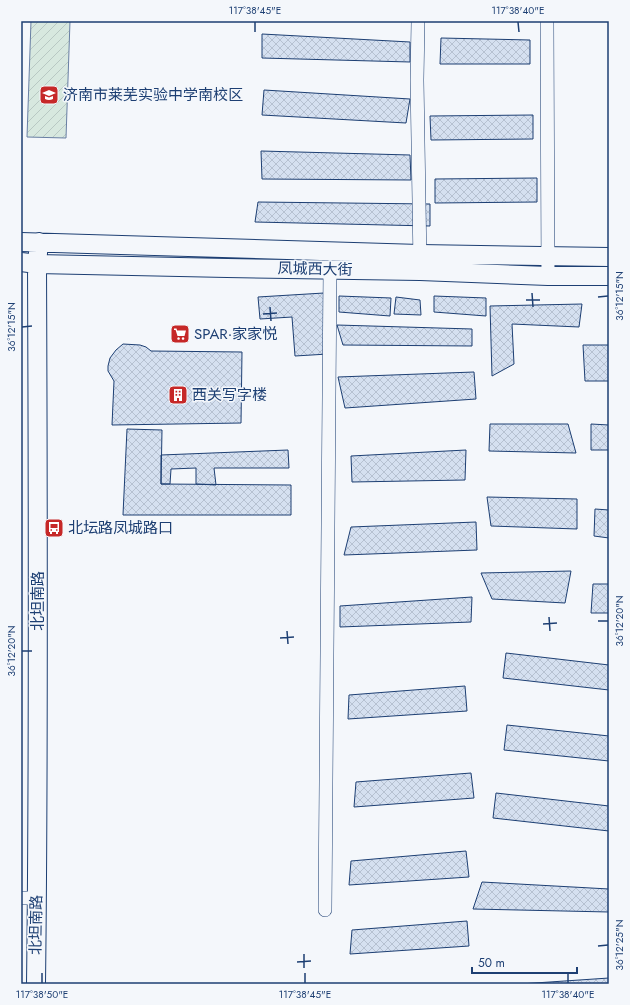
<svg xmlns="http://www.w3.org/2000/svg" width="630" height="1005" font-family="Jost,'Noto Sans SC',sans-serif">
	<defs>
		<pattern id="garden-furrows" width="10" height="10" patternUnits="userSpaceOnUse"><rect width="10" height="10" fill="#d7e8df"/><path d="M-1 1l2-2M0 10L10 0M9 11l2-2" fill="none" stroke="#b8c8c3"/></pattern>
		<pattern id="building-cross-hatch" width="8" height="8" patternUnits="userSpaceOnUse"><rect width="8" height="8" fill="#d5e0f0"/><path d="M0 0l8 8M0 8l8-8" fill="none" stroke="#b6c1d1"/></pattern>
	</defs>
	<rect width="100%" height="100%" fill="#f4f7fb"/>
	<path fill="url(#garden-furrows)" stroke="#687fa3" d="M31,21H70L66,138L27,137Z"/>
	<path fill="url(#building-cross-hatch)" stroke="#1d3f73" d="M262,34L410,42V62L262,58Z
		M441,38L530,40V64H440Z
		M264,90L410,99L406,123L262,115Z
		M533,115V139L431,140L430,116Z
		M261,151L410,155L411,180L262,179Z
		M537,178V202L435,203V179Z
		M258,202L430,204V226L255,222Z
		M324,293L328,354L295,356L292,317L260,319L258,297Z
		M339,296L391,298L390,316L339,312Z
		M434,296L486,298V316L434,312Z
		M396,297L420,300L421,315L394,314Z
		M582,304L579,327L512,324L514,364L492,376L490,306Z
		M337,325L472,329V346L343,345Z
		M123,344L140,345L146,347L151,351L242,352L241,423L112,425L114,381L108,371V366L110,358L116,350Z
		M583,345H609V381H585Z
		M474,372L476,399L345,408L338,377Z
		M490,424H568L576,453L489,451Z
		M591,424L609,425V450H591Z
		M127,429L162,430L161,484L291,485V515H123Z
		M288,450L289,468H214L216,485L196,484V468L171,469L170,484H161V455Z
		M466,450L465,480L352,482L351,456Z
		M487,497L577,499V529L491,526Z
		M595,509L609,510V538L594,536Z
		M476,522L477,550L344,555L351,527Z
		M571,571L565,603L492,599L481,573Z
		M593,584H609V613H591Z
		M472,597L471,622L340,627V606Z
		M506,653L609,665V690L503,678Z
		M465,686L467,711L348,719L349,695Z
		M507,725L609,736V761L504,750Z
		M471,773L474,798L354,807L356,782Z
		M496,793L609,806V831L493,818Z
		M466,851L469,877L349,885L351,861Z
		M482,882L609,889V912L473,909Z
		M467,921L469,946L350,954L352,930Z
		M609,978V984H520Z"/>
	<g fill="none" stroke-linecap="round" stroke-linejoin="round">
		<g stroke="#1d3f73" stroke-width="14">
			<path id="street" d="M418,21L417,80L420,263
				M547,21L548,276
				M21,898H37
				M325,910L330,269"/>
		</g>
		<g stroke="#1d3f73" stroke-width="20">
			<path id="secondary" d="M21,242L420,254L609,257
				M21,262L37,264L227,268L420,271L548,276H609
				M36,984C39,744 38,504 37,264L39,242"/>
		</g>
		<use href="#street" stroke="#f4f7fb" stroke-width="13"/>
		<use href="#secondary" stroke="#f4f7fb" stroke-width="18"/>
	</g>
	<path fill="none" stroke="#1d3f73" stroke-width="1.5" d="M255,22V32M518,22L519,32M532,293L533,307M598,297L608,296M526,300H540M270,307L271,321M263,314L277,313M22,327L32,326M549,617L550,631M598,621H608M543,624L557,623M287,631L288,644M280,638L294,637M22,651H32M598,946L608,945M304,954V968M297,962L311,961M42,973V983M305,973V983M568,973V983"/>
	<defs>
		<g id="school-square" transform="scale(1)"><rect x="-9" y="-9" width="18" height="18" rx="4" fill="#c62828" stroke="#f4f7fb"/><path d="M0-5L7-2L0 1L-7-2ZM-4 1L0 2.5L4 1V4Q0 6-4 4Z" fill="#fff"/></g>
		<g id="supermarket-square" transform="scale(1)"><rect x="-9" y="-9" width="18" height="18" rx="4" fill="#c62828" stroke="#f4f7fb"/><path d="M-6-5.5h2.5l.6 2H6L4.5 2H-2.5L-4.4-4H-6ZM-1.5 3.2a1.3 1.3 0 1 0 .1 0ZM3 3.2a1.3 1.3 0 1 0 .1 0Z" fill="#fff"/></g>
		<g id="building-square" transform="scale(1)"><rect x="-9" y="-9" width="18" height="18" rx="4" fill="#c62828" stroke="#f4f7fb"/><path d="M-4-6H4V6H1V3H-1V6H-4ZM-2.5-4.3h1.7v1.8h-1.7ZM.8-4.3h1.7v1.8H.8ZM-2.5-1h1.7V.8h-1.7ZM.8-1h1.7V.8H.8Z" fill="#fff"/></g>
		<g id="bus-square" transform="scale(1)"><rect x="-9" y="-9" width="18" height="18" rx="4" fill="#c62828" stroke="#f4f7fb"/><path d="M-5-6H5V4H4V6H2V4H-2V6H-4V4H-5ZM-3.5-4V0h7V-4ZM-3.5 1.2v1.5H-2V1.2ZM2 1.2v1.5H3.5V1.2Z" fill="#fff"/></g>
	</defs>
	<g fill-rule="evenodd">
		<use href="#school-square" x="49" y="95"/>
		<use href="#supermarket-square" x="180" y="334"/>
		<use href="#building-square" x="178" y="395"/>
		<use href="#bus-square" x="54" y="528"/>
	</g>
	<g text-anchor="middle" stroke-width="3" stroke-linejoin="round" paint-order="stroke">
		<g font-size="15" fill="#1d3f73" stroke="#f4f7fb" text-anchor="start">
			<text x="63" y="100">济南市莱芜实验中学南校区</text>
			<text x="194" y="339">SPAR·家家悦</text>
			<text x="192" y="400">西关写字楼</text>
			<text x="68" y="533">北坛路凤城路口</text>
		</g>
		<g font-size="15" fill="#1d3f73" stroke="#f4f7fb">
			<text transform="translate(315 269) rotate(1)" y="5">凤城西大街</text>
			<text transform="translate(38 601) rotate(-90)" y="5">北坦南路</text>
			<text transform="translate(36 925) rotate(-89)" y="5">北坦南路</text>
		</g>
	</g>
	<rect width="630" height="1005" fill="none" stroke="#f4f7fb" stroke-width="44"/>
	<path d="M472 967v6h105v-6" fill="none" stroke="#1d3f73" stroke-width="2"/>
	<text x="478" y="967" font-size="12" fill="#1d3f73" stroke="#f4f7fb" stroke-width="3" paint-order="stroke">50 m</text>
	<rect x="22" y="22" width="586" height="961" fill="none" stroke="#1d3f73" stroke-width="1.5"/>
	<g font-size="10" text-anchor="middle" fill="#1d3f73">
		<text x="255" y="14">117°38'45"E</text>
		<text x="518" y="14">117°38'40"E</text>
		<text transform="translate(619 296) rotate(-90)" y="4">36°12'15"N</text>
		<text transform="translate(11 327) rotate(-90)" y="4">36°12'15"N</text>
		<text transform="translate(619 621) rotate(-90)" y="4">36°12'20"N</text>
		<text transform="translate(11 651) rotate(-90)" y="4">36°12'20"N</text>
		<text transform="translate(619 945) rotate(-90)" y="4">36°12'25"N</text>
		<text x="42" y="998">117°38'50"E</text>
		<text x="305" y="998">117°38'45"E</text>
		<text x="568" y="998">117°38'40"E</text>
	</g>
</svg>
